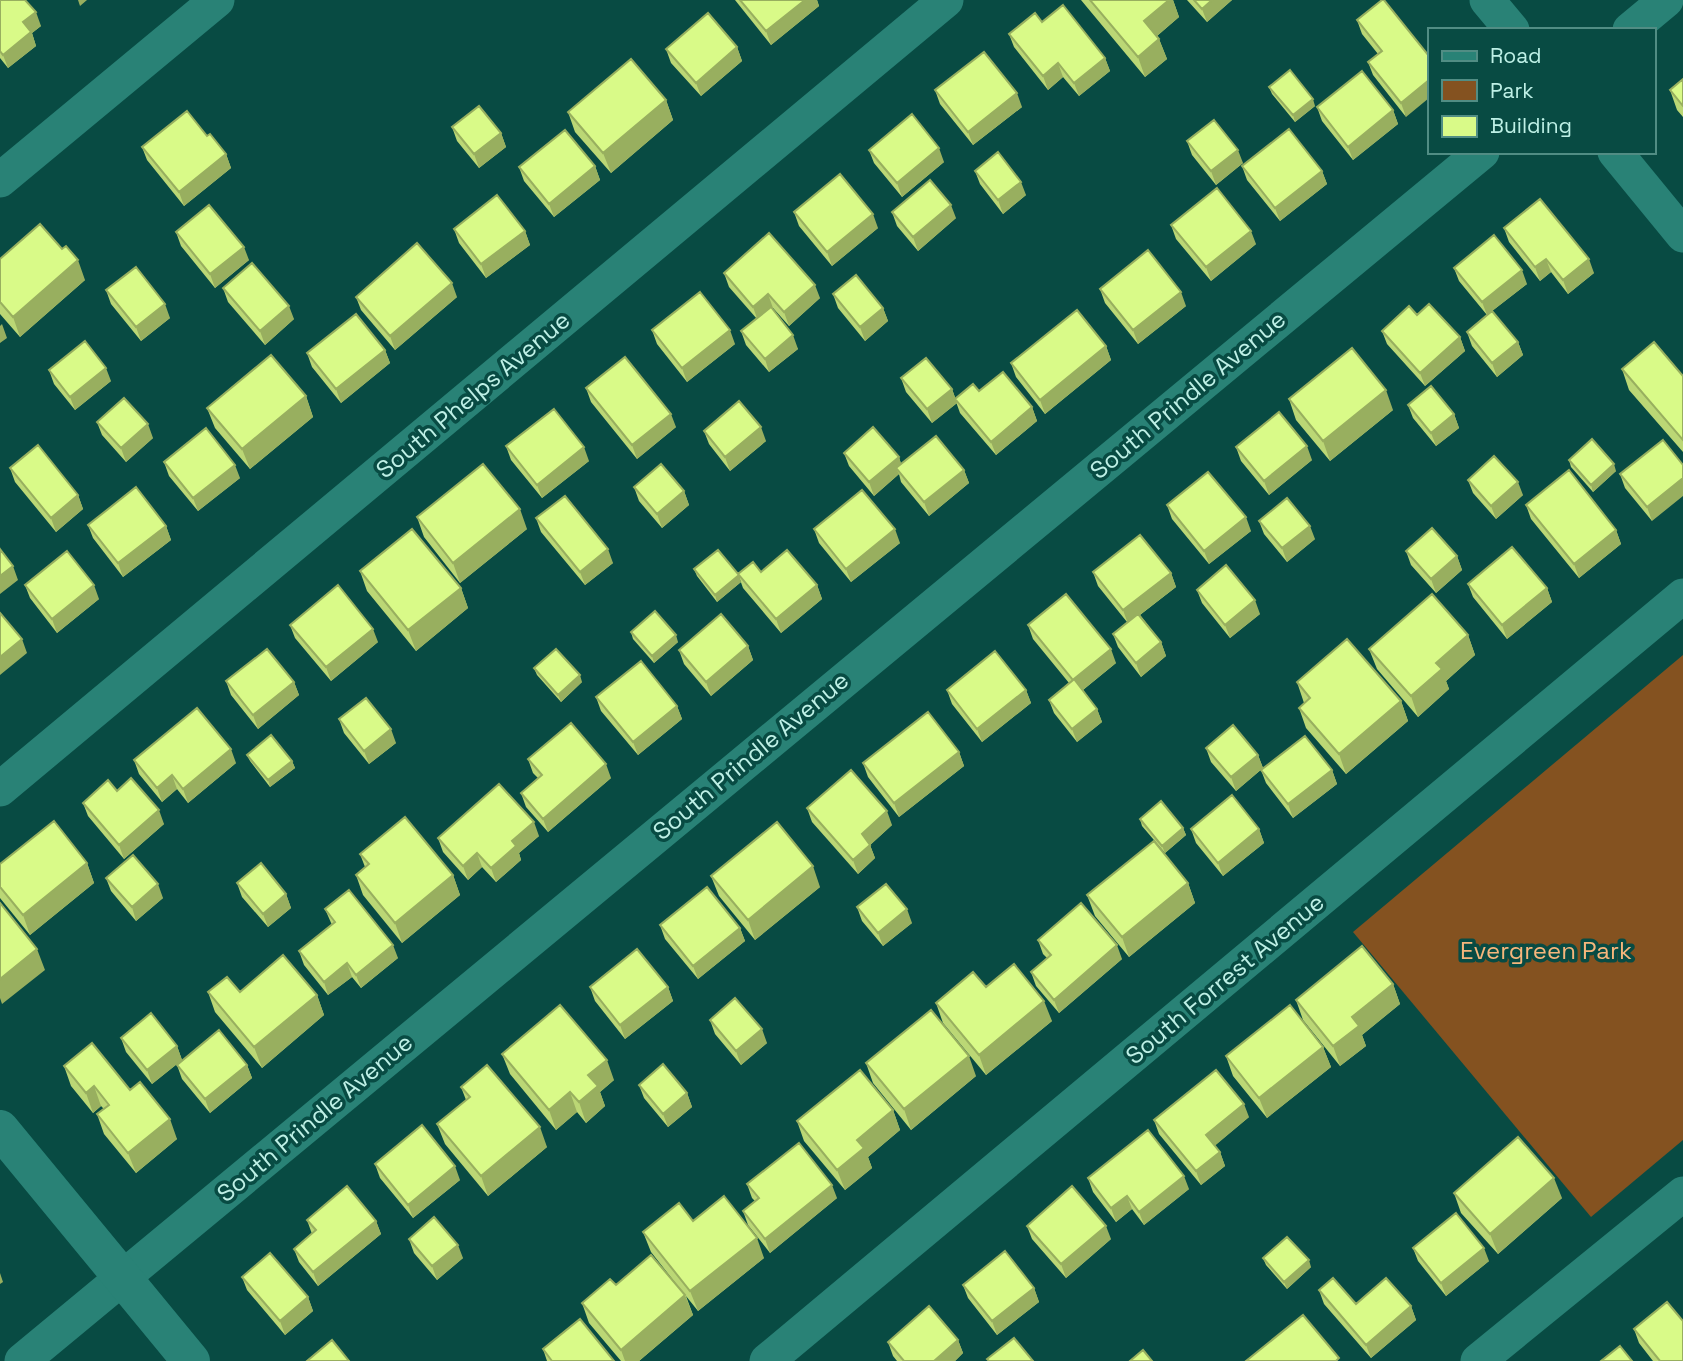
<svg xmlns="http://www.w3.org/2000/svg" width="1683" height="1361" font-family="'Space Grotesk',sans-serif">
	<rect width="100%" height="100%" fill="#084b43"/>
	<path fill="#845220" d="M1683,655V1140L1591,1217L1353,932Z"/>
	<g fill="none" stroke-linecap="round" stroke-linejoin="round">
		<path stroke="#298276" stroke-width="35" d="M1487,0L1512,30
			M1630,30L1666,0
			M1615,152L1683,235
			M0,180L217,0
			M0,789L946,0
			M22,1361L1482,152
			M767,1361L1683,596
			M1478,1361L1683,1194"/>
		<path stroke="#298276" stroke-width="38" d="M0,1129L191,1361"/>
	</g>
	<path fill="#bbd775" d="M0,0L41,26L32,33L36,46L8,68L0,58Z
		M735,0H817L819,6L771,45Z
		M1081,0H1173L1179,17L1157,36L1159,39L1167,59L1145,77Z
		M1187,0H1232L1207,22Z
		M1382,0L1406,117L1373,75L1368,62L1378,54L1362,34L1357,20Z
		M1042,22L1105,58L1110,71L1079,96L1063,77L1048,90L1014,47L1009,34Z
		M737,47L742,61L701,96L671,63L666,49Z
		M1683,79V117L1677,110L1670,90Z
		M1269,87L1315,106L1295,122L1272,94Z
		M935,90L1022,107L973,145L940,104Z
		M666,100L673,120L611,173L575,132L568,112Z
		M1317,107L1393,110L1398,124L1353,160L1322,121Z
		M452,127L501,133L506,147L479,168L457,141Z
		M207,136L226,154L231,168L184,206L147,160L142,147Z
		M1187,141L1243,163L1216,185L1192,155Z
		M869,150L944,162L902,197L874,163Z
		M595,166L600,180L554,217L524,181L519,167Z
		M1242,166L1322,171L1327,184L1280,221L1247,180Z
		M975,171L1026,195L1003,214L980,184Z
		M794,212L878,228L832,266L799,226Z
		M892,212L956,218L918,251L897,226Z
		M1171,225L1256,244L1211,281L1176,239Z
		M1504,228L1594,273L1568,294L1551,272L1540,281L1509,242Z
		M454,229L525,231L530,245L486,278L459,243Z
		M176,232L249,260L215,288L181,246Z
		M0,259L85,280L20,337L0,314Z
		M1454,268L1527,284L1492,311L1518,342L1523,355L1497,377L1472,346L1467,332L1487,315L1459,281Z
		M724,273L820,298L789,326L773,308L772,309L798,349L769,372L746,345L741,331L757,319L729,287Z
		M223,288L294,319L265,345L228,302Z
		M1100,289L1186,306L1138,344L1105,303Z
		M106,290L170,318L141,341L111,304Z
		M833,294L883,308L888,321L865,341L838,308Z
		M356,297H457L395,350L361,310Z
		M1417,315L1460,337L1465,351L1425,386L1387,344L1382,331Z
		M652,330L735,344L687,382L657,344Z
		M1106,346L1111,360L1045,414L1016,377L1011,363Z
		M385,350L390,363L341,403L312,367L307,353Z
		M1622,369L1683,376V452L1629,390Z
		M49,370L111,381L75,410L54,384Z
		M901,378L952,389L957,403L932,423L906,392Z
		M586,388L676,427L637,459L591,402Z
		M979,391L1032,407L1037,421L996,455L960,413L955,399Z
		M306,396L313,417L250,469L215,428L207,408Z
		M1289,399L1393,410L1330,461L1296,420Z
		M1408,405L1454,414L1459,428L1436,446L1413,418Z
		M97,422L153,438L126,462L102,435Z
		M704,431L766,441L730,471L709,444Z
		M1663,440L1652,521L1625,488L1620,474Z
		M506,446L589,461L542,498L511,460Z
		M1236,447L1312,460L1269,495L1241,461Z
		M844,453L899,457L901,464L964,470L969,483L929,516L901,482L899,474L874,496L849,466Z
		M1569,460L1616,471L1593,492L1571,467Z
		M164,462L240,478L198,511L169,476Z
		M10,468L78,495L83,509L56,532L15,482Z
		M1468,480L1523,495L1496,519L1473,493Z
		M634,487L684,491L689,505L662,528L639,501Z
		M1167,505L1251,531L1209,564L1172,519Z
		M1526,505L1616,530L1621,544L1579,578L1531,519Z
		M417,517L527,529L460,583L424,537Z
		M536,518L613,563L585,585L541,532Z
		M1259,521L1315,539L1287,562L1264,534Z
		M88,525L166,526L171,540L123,577L93,538Z
		M814,529L900,543L851,582L819,543Z
		M1406,551L1457,556L1462,570L1436,593L1411,565Z
		M694,569L741,582L717,602L697,576Z
		M360,571L461,588L468,608L416,651L367,591Z
		M761,572L817,585L822,599L781,633L743,588L738,574Z
		M1093,572L1171,573L1176,587L1140,615L1161,642L1166,656L1141,677L1118,647L1113,634L1127,622L1098,586Z
		M1468,584L1547,588L1552,602L1507,639L1473,597Z
		M25,585L99,599L57,633L30,598Z
		M1197,590L1260,614L1230,638L1202,603Z
		M290,625L378,642L331,681L295,638Z
		M1028,625L1116,663L1083,690L1097,709L1102,722L1077,742L1054,713L1049,700L1069,683L1033,639Z
		M631,632L678,642L654,663L633,639Z
		M1468,635L1475,655L1446,681L1449,689L1418,717L1377,669L1369,649Z
		M748,646L753,660L711,696L684,664L679,650Z
		M534,668L582,682L561,702L537,675Z
		M226,681L294,682L299,695L258,729L231,695Z
		M1297,682L1401,701L1408,721L1346,774L1306,728L1299,708L1304,703Z
		M947,690H1026L1031,703L982,742L952,704Z
		M596,697L677,706L682,719L638,755L601,711Z
		M339,719L396,743L369,764L344,733Z
		M1206,748L1258,755L1263,768L1236,791L1211,762Z
		M959,752L964,766L899,817L868,777L863,763Z
		M247,755L292,761L295,768L270,787L250,761Z
		M528,759L611,778L548,832L526,807L521,793L538,778L533,773Z
		M134,760L236,763L188,803L177,789L162,802L139,774Z
		M1261,770H1332L1337,784L1293,818L1266,783Z
		M117,791L164,824L124,859L88,816L83,803Z
		M807,808L892,825L870,845L875,858L858,874L812,822Z
		M1140,819L1183,828L1186,835L1165,853L1142,826Z
		M1191,829H1259L1264,843L1223,876L1196,843Z
		M539,836L519,853L521,860L496,882L482,867L468,880L443,852L438,838Z
		M360,854L453,875L460,895L402,943L363,895L356,875L365,867Z
		M87,863L94,883L30,935L0,898V864Z
		M711,876L820,887L755,940L719,896Z
		M106,878L163,898L136,921L111,891Z
		M237,883L286,894L291,908L268,927L242,897Z
		M1188,883L1195,903L1129,957L1095,916L1087,895Z
		M857,907L912,923L883,946L862,921Z
		M325,909L398,958L361,988L352,977L328,995L304,965L299,951L332,925Z
		M660,925L740,928L745,941L698,979L665,939Z
		M1038,940L1122,959L1059,1013L1036,986L1031,972L1047,958L1043,954Z
		M1393,984L1400,1004L1362,1035L1366,1046L1340,1066L1303,1020L1296,1000Z
		M590,987H668L673,1001L625,1039L595,1001Z
		M986,987L1052,1021L986,1075L943,1023L936,1003Z
		M208,992H240L317,995L324,1015L262,1068L215,1012Z
		M710,1020L767,1043L741,1065L715,1034Z
		M121,1038L177,1046L182,1060L152,1084L126,1052Z
		M1323,1047L1331,1067L1267,1118L1233,1076L1226,1056Z
		M502,1054L614,1080L600,1092L605,1106L586,1123L577,1112L556,1130L510,1074Z
		M866,1063L976,1076L911,1130L873,1083Z
		M177,1065H247L252,1078L210,1113L182,1079Z
		M64,1066L130,1090L177,1139L136,1173L104,1134L97,1114L104,1109L101,1106L93,1113L71,1086Z
		M639,1085L687,1093L692,1107L668,1127L644,1098Z
		M461,1087L547,1147L488,1196L445,1144L437,1124L466,1100Z
		M893,1110L900,1130L868,1157L872,1168L845,1190L804,1141L797,1121Z
		M1249,1117L1214,1146L1220,1152L1225,1166L1201,1185L1159,1134L1154,1120Z
		M375,1164L460,1180L413,1218L380,1178Z
		M1088,1178L1189,1189L1144,1225L1132,1209L1116,1222L1093,1192Z
		M747,1184L837,1198L770,1253L748,1225L743,1211L755,1201L752,1198Z
		M1454,1193L1562,1198L1498,1254L1461,1213Z
		M307,1220L376,1221L381,1234L318,1286L299,1262L294,1249L312,1234Z
		M693,1221L764,1258L698,1311L686,1296L693,1315L639,1361H621L589,1323L582,1303L616,1285H677L651,1252L643,1232Z
		M1027,1226L1111,1239L1066,1278L1032,1239Z
		M409,1239L463,1258L437,1280L414,1253Z
		M1413,1248L1489,1261L1446,1296L1418,1261Z
		M1263,1258L1311,1267L1287,1289L1266,1265Z
		M242,1277L308,1297L313,1311L285,1335L247,1290Z
		M963,1285L1034,1288L1039,1302L997,1335L968,1298Z
		M1319,1290L1356,1304L1411,1306L1416,1320L1371,1358L1324,1304Z
		M1634,1329L1683,1361H1653L1639,1343Z
		M958,1340L963,1353L955,1361H897L893,1356L888,1342Z
		M543,1349L614,1361H547Z"/>
	<path fill="#98af5f" d="M78,0H87L80,6Z
		M805,0H817L819,6L771,45L766,31Z
		M1169,0H1173L1179,17L1151,41L1144,21Z
		M1212,0H1232L1207,22L1202,9Z
		M36,12L41,26L32,33L36,46L8,68L3,55L23,22Z
		M1159,39L1167,59L1145,77L1138,57Z
		M737,47L742,61L701,96L696,83Z
		M1105,58L1110,71L1079,96L1074,83Z
		M1058,63L1063,77L1048,90L1043,76Z
		M1429,80V98L1406,117L1401,103Z
		M1017,93L1022,107L973,145L968,132Z
		M1313,99L1315,106L1295,122L1293,115Z
		M666,100L673,120L611,173L603,153Z
		M1393,110L1398,124L1353,160L1348,147Z
		M501,133L506,147L479,168L474,154Z
		M939,148L944,162L902,197L897,183Z
		M1238,150L1243,163L1216,185L1211,171Z
		M226,154L231,168L184,206L179,192Z
		M595,166L600,180L554,217L549,204Z
		M1322,171L1327,184L1280,221L1275,208Z
		M1021,182L1026,195L1003,214L998,200Z
		M951,205L956,218L918,251L913,237Z
		M873,214L878,228L832,266L827,252Z
		M525,231L530,245L486,278L481,264Z
		M1251,231L1256,244L1211,281L1206,267Z
		M244,247L249,260L215,288L210,274Z
		M1546,259L1551,272L1540,281L1535,267Z
		M1589,259L1594,273L1568,294L1563,280Z
		M78,260L85,280L20,337L13,317Z
		M1522,270L1527,284L1487,315L1482,302Z
		M452,283L457,297L395,350L390,336Z
		M815,285L820,298L789,326L784,312Z
		M1181,292L1186,306L1138,344L1133,330Z
		M768,294L773,308L758,321L753,307Z
		M165,304L170,318L141,341L136,327Z
		M289,306L294,319L265,345L260,331Z
		M883,308L888,321L865,341L860,327Z
		M2,324L7,338L0,343V326Z
		M730,330L735,344L687,382L682,368Z
		M793,335L798,349L769,372L765,359Z
		M1460,337L1465,351L1425,386L1420,373Z
		M1518,342L1523,355L1497,377L1492,363Z
		M1106,346L1111,360L1045,414L1040,400Z
		M385,350L390,363L341,403L336,389Z
		M106,368L111,381L75,410L70,397Z
		M952,389L957,403L932,423L927,409Z
		M1386,390L1393,410L1330,461L1323,441Z
		M306,396L313,417L250,469L242,449Z
		M1032,407L1037,421L996,455L991,442Z
		M671,414L676,427L637,459L632,445Z
		M1454,414L1459,428L1436,446L1431,433Z
		M148,424L153,438L126,462L121,448Z
		M761,427L766,441L730,471L725,457Z
		M1307,446L1312,460L1269,495L1264,481Z
		M584,447L589,461L542,498L537,485Z
		M899,457L903,470L896,468L899,474L874,496L869,482Z
		M1614,464L1616,471L1593,492L1591,485Z
		M235,465L240,478L198,511L193,498Z
		M964,470L969,483L929,516L924,502Z
		M1683,478V496L1652,521L1647,507Z
		M1518,482L1523,495L1496,519L1491,506Z
		M684,491L689,505L662,528L657,514Z
		M78,495L83,509L56,532L51,518Z
		M520,509L527,529L460,583L453,563Z
		M1246,517L1251,531L1209,564L1204,551Z
		M166,526L171,540L123,577L118,563Z
		M1310,526L1315,539L1287,562L1282,548Z
		M895,529L900,543L851,582L846,569Z
		M1616,530L1621,544L1579,578L1574,564Z
		M608,549L613,563L585,585L580,572Z
		M1457,556L1462,570L1436,593L1431,579Z
		M13,566L18,580L0,594V576Z
		M1171,573L1176,587L1128,624L1123,610Z
		M739,575L741,582L717,602L715,595Z
		M94,585L99,599L57,633L52,619Z
		M817,585L822,599L781,633L776,619Z
		M461,588L468,608L416,651L408,630Z
		M1547,588L1552,602L1507,639L1502,625Z
		M1255,600L1260,614L1230,638L1225,625Z
		M373,629L378,642L331,681L326,667Z
		M676,635L678,642L654,663L652,656Z
		M1468,635L1475,655L1446,681L1449,689L1418,717L1411,696L1436,663Z
		M22,639L27,653L0,675V657Z
		M1161,642L1166,656L1141,677L1136,663Z
		M748,646L753,660L711,696L706,682Z
		M1111,649L1116,663L1079,693L1074,679Z
		M580,675L582,682L561,702L558,695Z
		M294,682L299,695L258,729L253,715Z
		M1026,690L1031,703L982,742L977,729Z
		M1401,701L1408,721L1346,774L1339,754Z
		M677,706L682,719L638,755L633,742Z
		M1097,709L1102,722L1077,742L1072,729Z
		M391,729L396,743L369,764L364,751Z
		M231,749L236,763L188,803L183,789Z
		M959,752L964,766L899,817L894,803Z
		M1258,755L1263,768L1236,791L1231,777Z
		M292,761L295,768L270,787L268,780Z
		M606,764L611,778L548,832L543,819Z
		M1332,770L1337,784L1293,818L1288,804Z
		M172,775L177,789L162,802L157,788Z
		M159,810L164,824L124,859L119,845Z
		M887,811L892,825L867,848L862,834Z
		M534,822L539,836L519,853L521,860L496,882L491,868L512,841Z
		M1183,828L1186,835L1165,853L1162,846Z
		M1259,829L1264,843L1223,876L1218,863Z
		M870,845L875,858L858,874L853,860Z
		M477,853L482,867L468,880L463,866Z
		M87,863L94,883L30,935L23,915Z
		M813,866L820,887L755,940L748,920Z
		M453,875L460,895L402,943L395,923Z
		M1188,883L1195,903L1129,957L1122,937Z
		M158,884L163,898L136,921L132,907Z
		M286,894L291,908L268,927L263,914Z
		M907,909L912,923L883,946L878,933Z
		M740,928L745,941L698,979L693,966Z
		M393,945L398,958L361,988L356,975Z
		M1117,945L1122,959L1059,1013L1054,1000Z
		M37,949L45,970L2,1004L0,998V979Z
		M347,963L352,977L328,995L324,982Z
		M1393,984L1400,1004L1362,1035L1366,1046L1340,1066L1333,1046L1352,1017Z
		M668,987L673,1001L625,1039L620,1025Z
		M317,995L324,1015L262,1068L254,1047Z
		M1044,1001L1052,1021L986,1075L979,1055Z
		M762,1029L767,1043L741,1065L736,1051Z
		M177,1046L182,1060L152,1084L147,1070Z
		M1323,1047L1331,1067L1267,1118L1259,1098Z
		M969,1056L976,1076L911,1130L904,1109Z
		M607,1060L614,1080L600,1092L605,1106L586,1123L579,1102L588,1075Z
		M247,1065L252,1078L210,1113L205,1099Z
		M94,1086L101,1106L93,1113L86,1093Z
		M570,1092L577,1112L556,1130L549,1110Z
		M687,1093L692,1107L668,1127L663,1114Z
		M1244,1104L1249,1117L1211,1149L1206,1135Z
		M893,1110L900,1130L868,1157L872,1168L845,1190L837,1170L857,1140Z
		M170,1119L177,1139L136,1173L128,1153Z
		M540,1127L547,1147L488,1196L481,1176Z
		M1220,1152L1225,1166L1201,1185L1196,1171Z
		M455,1166L460,1180L413,1218L408,1205Z
		M1184,1176L1189,1189L1144,1225L1139,1212Z
		M1554,1178L1562,1198L1498,1254L1490,1234Z
		M832,1185L837,1198L770,1253L765,1239Z
		M1127,1196L1132,1209L1116,1222L1111,1208Z
		M376,1221L381,1234L318,1286L313,1272Z
		M1106,1226L1111,1239L1066,1278L1061,1264Z
		M757,1238L764,1258L698,1311L690,1291Z
		M458,1245L463,1258L437,1280L432,1266Z
		M1484,1248L1489,1261L1446,1296L1441,1283Z
		M1309,1260L1311,1267L1287,1289L1284,1282Z
		M0,1273L3,1282L0,1284Z
		M1034,1288L1039,1302L997,1335L992,1321Z
		M685,1295L693,1315L639,1361H625L621,1350Z
		M308,1297L313,1311L285,1335L280,1321Z
		M1411,1306L1416,1320L1371,1358L1366,1345Z
		M958,1340L963,1353L955,1361H934Z"/>
	<path fill="#d9fa88" stroke="#98af5f" stroke-width="2" d="M0,0H25L36,12L23,22L31,32L3,55L0,51Z
		M740,0H805L766,31Z
		M1090,0H1169L1144,21L1159,39L1138,57Z
		M1194,0H1212L1202,9Z
		M1382,0H1384L1429,56V80L1401,103L1368,62L1382,51L1357,20Z
		M1063,5L1105,58L1074,83L1058,63L1043,76L1009,34L1035,13L1042,22Z
		M708,13L737,47L696,83L666,49Z
		M984,52L1017,93L968,132L935,90Z
		M631,59L666,100L603,153L568,112Z
		M1290,70L1313,99L1293,115L1269,87Z
		M1362,71L1393,110L1348,147L1317,107Z
		M1683,79V106L1670,90Z
		M479,106L501,133L474,154L452,127Z
		M187,111L207,136L210,134L226,154L179,192L142,147Z
		M912,114L939,148L897,183L869,150Z
		M1214,120L1238,150L1211,171L1187,141Z
		M1289,129L1322,171L1275,208L1242,166Z
		M565,130L595,166L549,204L519,167Z
		M998,152L1021,182L998,200L975,171Z
		M840,174L873,214L827,252L794,212Z
		M930,180L951,205L913,237L892,212Z
		M1217,188L1251,231L1206,267L1171,225Z
		M497,195L525,231L481,264L454,229Z
		M1540,199L1589,259L1563,280L1546,259L1535,267L1504,228Z
		M209,205L244,247L210,274L176,232Z
		M40,224L62,249L66,246L78,260L13,317L0,302V259Z
		M769,233L815,285L784,312L768,294L753,307L724,273Z
		M1494,235L1522,270L1482,302L1454,268Z
		M417,243L452,283L390,336L356,297Z
		M1148,250L1181,292L1133,330L1100,289Z
		M252,263L289,306L260,331L223,288Z
		M136,267L165,304L136,327L106,290Z
		M856,275L883,308L860,327L833,294Z
		M700,292L730,330L682,368L652,330Z
		M1429,304L1460,337L1420,373L1382,331L1409,306L1417,315Z
		M771,307L793,335L765,359L741,331Z
		M1077,310L1106,346L1040,400L1011,363Z
		M1492,311L1518,342L1492,363L1467,332Z
		M356,314L385,350L336,389L307,353Z
		M85,341L106,368L70,397L49,370Z
		M1654,342L1683,376V440L1622,369Z
		M1352,348L1386,390L1323,441L1289,399Z
		M271,355L306,396L242,449L207,408Z
		M625,357L671,414L632,445L586,388Z
		M926,358L952,389L927,409L901,378Z
		M1003,372L1032,407L991,442L955,399L973,384L979,391Z
		M1431,386L1454,414L1431,433L1408,405Z
		M124,398L148,424L121,448L97,422Z
		M739,401L761,427L725,457L704,431Z
		M554,409L584,447L537,485L506,446Z
		M1279,412L1307,446L1264,481L1236,447Z
		M873,427L899,457L869,482L844,453Z
		M206,428L235,465L193,498L164,462Z
		M936,436L964,470L924,502L896,468Z
		M1592,439L1614,464L1591,485L1569,460Z
		M1663,440L1683,465V478L1647,507L1620,474Z
		M38,445L78,495L51,518L10,468Z
		M1494,456L1518,482L1491,506L1468,480Z
		M483,464L520,509L453,563L417,517Z
		M661,464L684,491L657,514L634,487Z
		M1569,470L1616,530L1574,564L1526,505Z
		M1208,472L1246,517L1204,551L1167,505Z
		M136,487L166,526L118,563L88,525Z
		M862,490L895,529L846,569L814,529Z
		M565,496L608,549L580,572L536,518Z
		M1287,498L1310,526L1282,548L1259,521Z
		M1432,528L1457,556L1431,579L1406,551Z
		M412,529L461,588L408,630L360,571Z
		M1140,535L1171,573L1123,610L1093,572Z
		M1512,547L1547,588L1502,625L1468,584Z
		M0,549L13,566L0,576Z
		M718,550L739,575L715,595L694,569Z
		M787,550L817,585L776,619L738,574L753,562L761,572Z
		M67,551L94,585L52,619L25,585Z
		M1226,565L1255,600L1225,625L1197,590Z
		M338,585L373,629L326,667L290,625Z
		M1066,594L1111,649L1074,679L1097,709L1072,729L1049,700L1073,680L1028,625Z
		M1432,594L1468,635L1436,663L1442,669L1411,696L1369,649Z
		M655,611L676,635L652,656L631,632Z
		M0,613L22,639L0,657Z
		M721,614L748,646L706,682L679,650Z
		M1138,614L1161,642L1136,663L1113,634Z
		M1347,639L1401,701L1339,754L1299,708L1310,698L1297,682Z
		M267,649L294,682L253,715L226,681Z
		M556,649L580,675L558,695L534,668Z
		M995,651L1026,690L977,729L947,690Z
		M641,661L677,706L633,742L596,697Z
		M366,698L391,729L364,751L339,719Z
		M197,708L231,749L183,789L172,775L157,788L134,760Z
		M928,712L959,752L894,803L863,763Z
		M571,723L606,764L543,819L521,793L542,775L528,759Z
		M1233,725L1258,755L1231,777L1206,748Z
		M271,735L292,761L268,780L247,755Z
		M1305,736L1332,770L1288,804L1261,770Z
		M851,770L887,811L862,834L870,845L853,860L807,808Z
		M131,778L159,810L119,845L83,803L108,780L117,791Z
		M499,784L534,822L512,841L516,846L491,868L477,853L463,866L438,838Z
		M1232,795L1259,829L1218,863L1191,829Z
		M1161,801L1183,828L1162,846L1140,819Z
		M405,817L453,875L395,923L356,875L369,864L360,854Z
		M54,821L87,863L23,915L0,887V864Z
		M777,822L813,866L748,920L711,876Z
		M1154,841L1188,883L1122,937L1087,895Z
		M133,855L158,884L132,907L106,878Z
		M261,863L286,894L263,914L237,883Z
		M886,884L907,909L878,933L857,907Z
		M707,887L740,928L693,966L660,925Z
		M349,890L393,945L356,975L347,963L324,982L299,951L335,922L325,909Z
		M0,903L37,949L0,979Z
		M1081,903L1117,945L1054,1000L1031,972L1051,955L1038,940Z
		M1362,946L1393,984L1352,1017L1359,1026L1333,1046L1296,1000Z
		M637,949L668,987L620,1025L590,987Z
		M283,955L317,995L254,1047L208,992L227,977L240,992Z
		M1014,964L1044,1001L979,1055L936,1003L973,972L986,987Z
		M735,998L762,1029L736,1051L710,1020Z
		M560,1005L607,1060L588,1075L598,1086L579,1102L570,1092L549,1110L502,1054Z
		M1290,1005L1323,1047L1259,1098L1226,1056Z
		M931,1010L969,1056L904,1109L866,1063Z
		M151,1013L177,1046L147,1070L121,1038Z
		M219,1030L247,1065L205,1099L177,1065Z
		M92,1043L130,1090L140,1082L170,1119L128,1153L97,1114L109,1105L94,1086L86,1093L64,1066Z
		M663,1064L687,1093L663,1114L639,1085Z
		M487,1065L540,1127L481,1176L437,1124L470,1097L461,1087Z
		M860,1070L893,1110L857,1140L864,1148L837,1170L797,1121Z
		M1216,1070L1244,1104L1206,1135L1220,1152L1196,1171L1154,1120Z
		M422,1125L455,1166L408,1205L375,1164Z
		M1148,1130L1184,1176L1139,1212L1127,1196L1111,1208L1088,1178Z
		M1518,1137L1554,1178L1490,1234L1454,1193Z
		M799,1143L832,1185L765,1239L743,1211L759,1198L747,1184Z
		M347,1186L376,1221L313,1272L294,1249L316,1230L307,1220Z
		M1072,1186L1106,1226L1061,1264L1027,1226Z
		M724,1196L757,1238L690,1291L643,1232L679,1203L693,1221Z
		M1456,1213L1484,1248L1441,1283L1413,1248Z
		M434,1217L458,1245L432,1266L409,1239Z
		M1287,1237L1309,1260L1284,1282L1263,1258Z
		M1005,1251L1034,1288L992,1321L963,1285Z
		M270,1253L308,1297L280,1321L242,1277Z
		M651,1255L685,1295L621,1350L582,1303L610,1279L616,1285Z
		M1333,1278L1356,1304L1386,1278L1411,1306L1366,1345L1319,1290Z
		M1667,1302L1683,1321V1361H1660L1634,1329Z
		M929,1306L958,1340L934,1361H904L888,1342Z
		M1303,1315L1339,1358L1336,1361H1246Z
		M580,1319L614,1361H552L543,1349Z
		M1014,1338L1033,1361H989L987,1359Z
		M332,1340L349,1361H307Z
		M1620,1346L1632,1361H1601Z
		M1143,1350L1152,1361H1130Z"/>
	<g text-anchor="middle" stroke-width="7" stroke-linejoin="round" paint-order="stroke">
		<g font-size="24" fill="#bef0e6" stroke="#084b43">
			<text transform="translate(473 395) rotate(-40)" y="8">South Phelps Avenue</text>
			<text transform="translate(1188 395) rotate(-40)" y="8">South Prindle Avenue</text>
			<text transform="translate(751 756) rotate(-40)" y="8">South Prindle Avenue</text>
			<text transform="translate(1225 979) rotate(-40)" y="8">South Forrest Avenue</text>
			<text transform="translate(315 1118) rotate(-40)" y="8">South Prindle Avenue</text>
		</g>
		<g font-size="24" fill="#f6b67c" stroke="#084b43">
			<text x="1546" y="959">Evergreen Park</text>
		</g>
	</g>
	<rect x="1428" y="28" width="228" height="126" fill="#084b43" stroke="#518d84" stroke-width="2"/>
	<rect x="1442" y="51" width="35" height="10" fill="#298276" stroke="#518d84" stroke-width="2"/>
	<text x="1490" y="63" font-size="21" fill="#bef0e6">Road</text>
	<rect x="1442" y="80" width="35" height="21" fill="#845220" stroke="#518d84" stroke-width="2"/>
	<text x="1490" y="98" font-size="21" fill="#bef0e6">Park</text>
	<rect x="1442" y="116" width="35" height="21" fill="#d9fa88" stroke="#518d84" stroke-width="2"/>
	<text x="1490" y="133" font-size="21" fill="#bef0e6">Building</text>
</svg>
